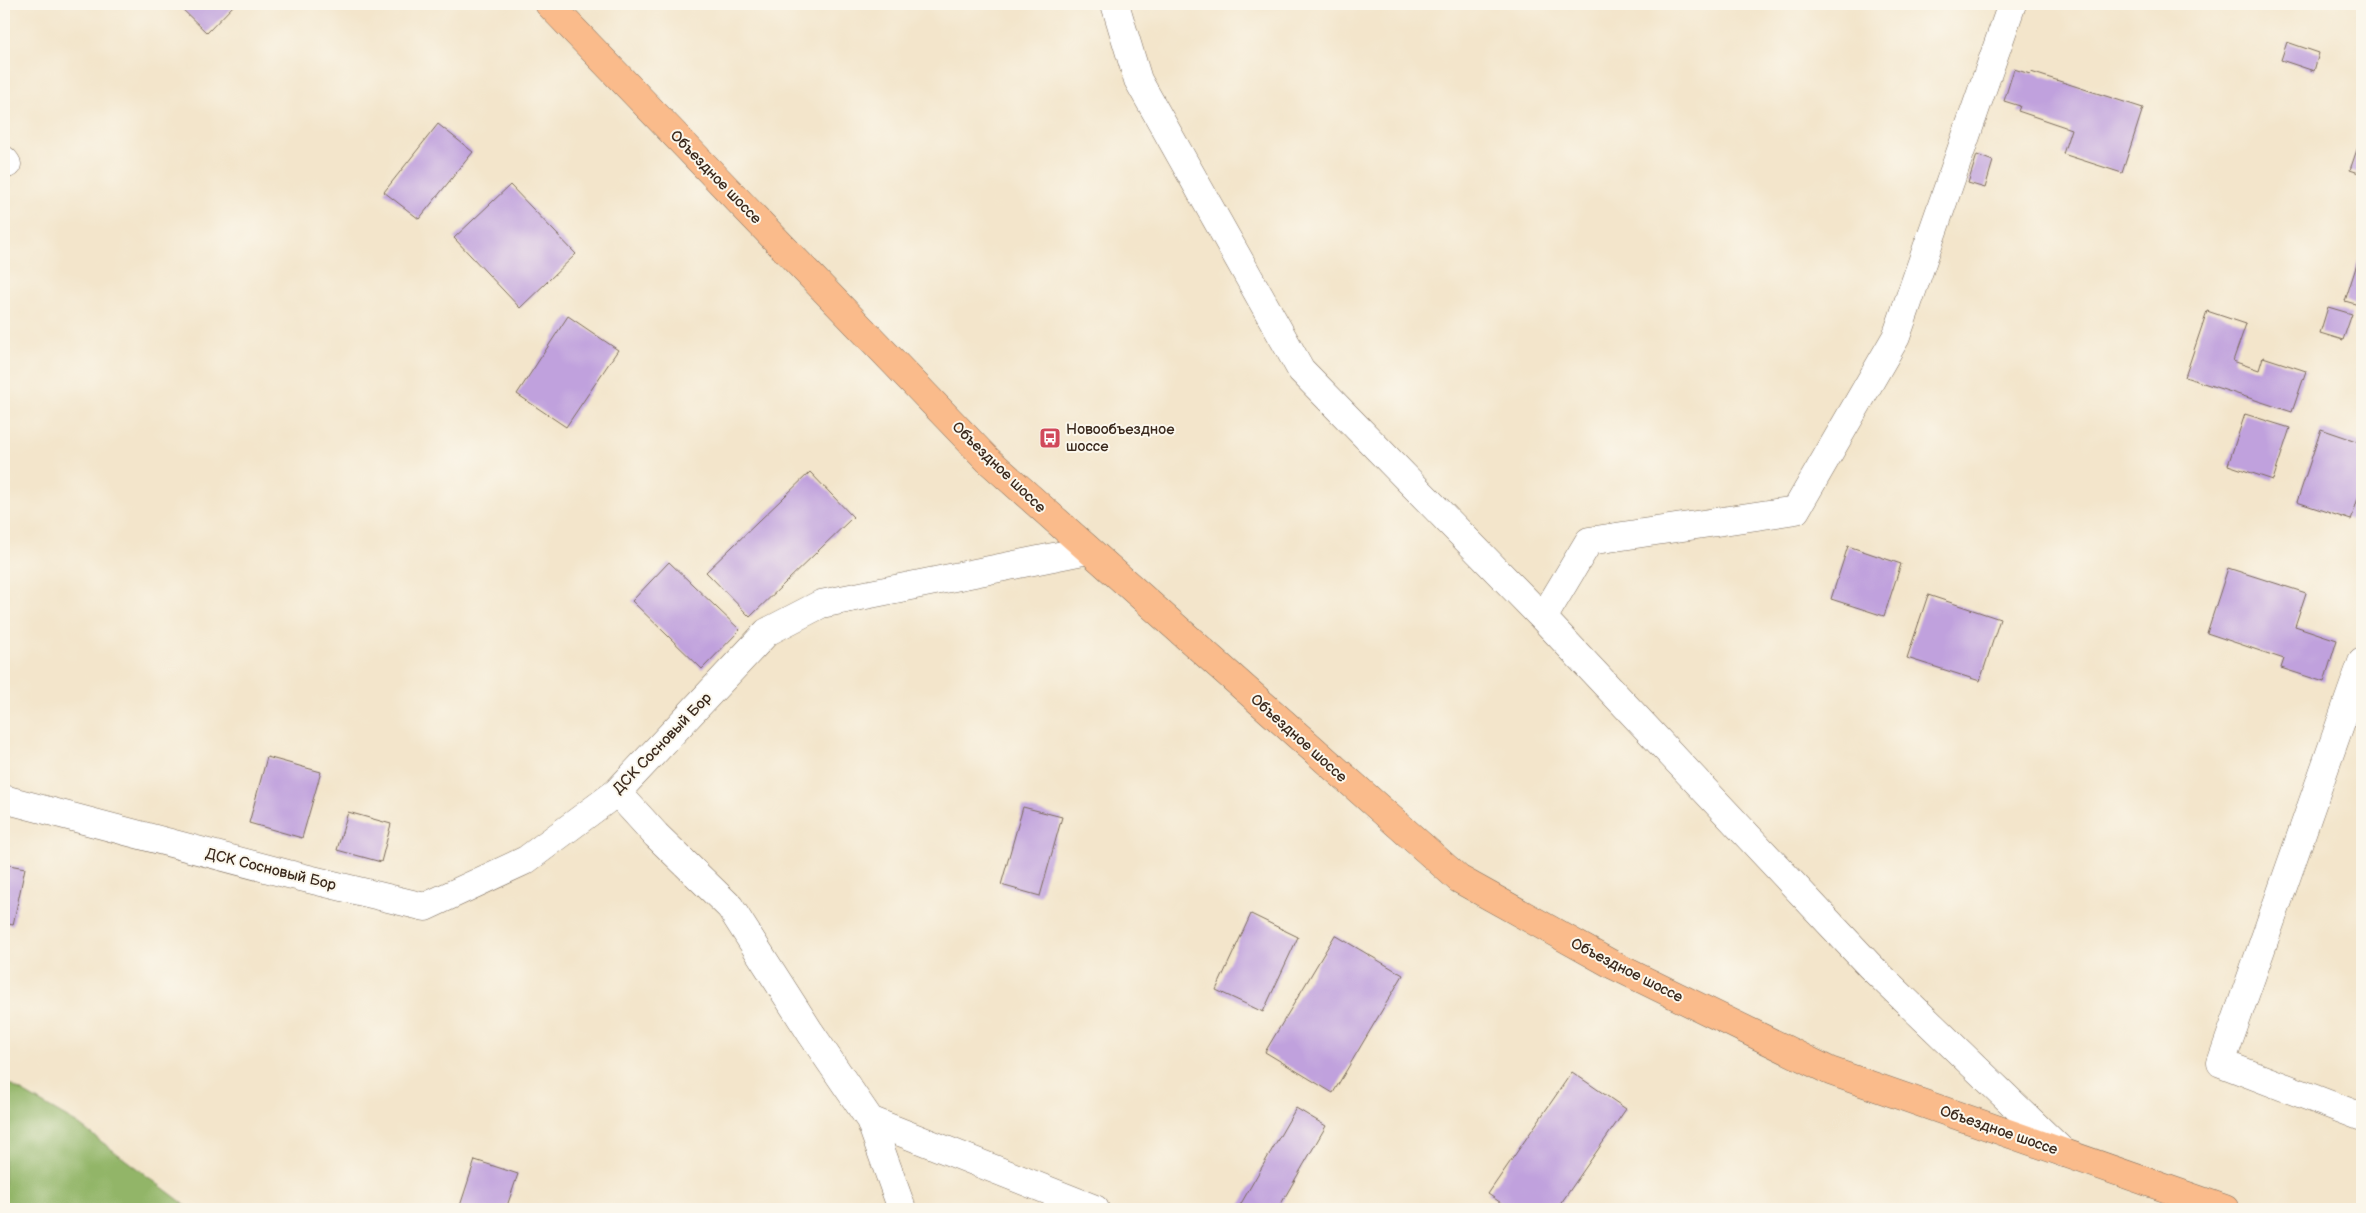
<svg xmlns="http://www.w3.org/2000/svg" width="2366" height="1213" font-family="'Balsamiq Sans',sans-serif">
	<rect width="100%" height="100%" fill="#fbf7ec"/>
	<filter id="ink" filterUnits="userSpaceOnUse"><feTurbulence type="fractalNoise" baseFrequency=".02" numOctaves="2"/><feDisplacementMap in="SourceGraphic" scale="10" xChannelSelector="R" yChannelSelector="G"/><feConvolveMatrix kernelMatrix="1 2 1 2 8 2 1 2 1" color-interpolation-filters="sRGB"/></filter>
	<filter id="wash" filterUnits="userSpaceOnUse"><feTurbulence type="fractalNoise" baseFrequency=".0096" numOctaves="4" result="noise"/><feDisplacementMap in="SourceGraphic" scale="20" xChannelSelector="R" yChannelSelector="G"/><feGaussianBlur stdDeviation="1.12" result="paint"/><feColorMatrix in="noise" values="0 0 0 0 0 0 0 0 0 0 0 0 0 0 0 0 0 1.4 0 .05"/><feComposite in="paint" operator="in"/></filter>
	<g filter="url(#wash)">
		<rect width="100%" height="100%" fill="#f3e5cb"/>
		<path fill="#92b568" stroke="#667043" d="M4,1081L78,1124L191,1209H4Z"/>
		<g id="blocks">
			<path fill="#c0a1dd" d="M177,4H235L207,33Z
				M2287,42L2319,53L2314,71L2281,60Z
				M2014,69L2030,74L2031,72L2143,108L2122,173L2063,154L2071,129L2018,111L2020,106L2004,101Z
				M438,124L473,152L419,219L384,192Z
				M2362,135V174L2350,170Z
				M1977,155L1993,161L1985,188L1968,183Z
				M510,185L576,254L520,308L454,238Z
				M2360,255L2362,256V306L2345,301Z
				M2328,307L2352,314L2343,340L2320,333Z
				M2207,311L2246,324L2233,361L2259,370L2263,357L2306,371L2292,412L2185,377Z
				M568,316L618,350L566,427L517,394Z
				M2245,414L2290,428L2273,480L2228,465Z
				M2321,429L2362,443V493L2360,492L2351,520L2297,502Z
				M810,472L853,517L750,617L706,572Z
				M1848,546L1901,564L1884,616L1831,599Z
				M669,562L740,630L702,669L632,601Z
				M2228,568L2306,593L2295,626L2337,640L2324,682L2281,668L2284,659L2207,633Z
				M1928,595L2000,619L1980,681L1907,658Z
				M267,757L321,772L302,838L249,823Z
				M1023,807L1062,817L1040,896L1001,885Z
				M348,812L391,824L381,862L337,850Z
				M4,864L25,868L13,925L4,923Z
				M1251,914L1298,937L1263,1012L1216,990Z
				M1335,935L1403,975L1333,1093L1265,1052Z
				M1572,1072L1626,1109L1557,1209H1510L1488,1194Z
				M1296,1108L1326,1126L1278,1209H1243L1239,1207Z
				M475,1160L518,1174L506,1209H459Z"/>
		</g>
	</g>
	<g filter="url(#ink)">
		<use href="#blocks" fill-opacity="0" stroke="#7b6b5b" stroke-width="1"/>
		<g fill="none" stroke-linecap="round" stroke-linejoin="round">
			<g stroke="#7b6b5b" stroke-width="29">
				<path id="minor" d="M1115,4L1138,80L1301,370L1543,618L1870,966L2064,1153
					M4,160L7,164
					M1543,618L1589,541L1796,510L1896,337L2012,4
					M2362,662L2221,1063L2362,1117
					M617,792L656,835L730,907L810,1032L870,1120L902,1209
					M4,799L288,874L425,907L526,860L617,792L767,632L821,604L1088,550
					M870,1120L1095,1209"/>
			</g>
			<g stroke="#7b6b5b" stroke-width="29">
				<path id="major" d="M549,4L988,460L1459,879L1615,966L1830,1071L2225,1209"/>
			</g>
			<use href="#minor" stroke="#fff" stroke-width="28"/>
			<use href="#major" stroke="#fabb8b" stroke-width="28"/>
		</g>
	</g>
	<defs>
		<g id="bus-square" transform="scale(1.125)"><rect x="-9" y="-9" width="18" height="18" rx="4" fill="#d1495b" stroke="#fbf7ec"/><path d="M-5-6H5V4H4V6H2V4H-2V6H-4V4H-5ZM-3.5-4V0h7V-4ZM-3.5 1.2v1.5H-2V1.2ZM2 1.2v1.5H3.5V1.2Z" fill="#fff"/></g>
	</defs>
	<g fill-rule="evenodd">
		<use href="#bus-square" x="1050" y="438"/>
	</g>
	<g text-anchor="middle" stroke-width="4" stroke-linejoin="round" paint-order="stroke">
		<g font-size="15" fill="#3b2a1e" stroke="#fbf7ec">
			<text transform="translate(716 177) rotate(46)" y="5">Объездное шоссе</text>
			<text transform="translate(999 467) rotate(44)" y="5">Объездное шоссе</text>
			<text transform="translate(1299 738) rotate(42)" y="5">Объездное шоссе</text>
			<text transform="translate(662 743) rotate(-46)" y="5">ДСК Сосновый Бор</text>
			<text transform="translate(271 869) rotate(14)" y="5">ДСК Сосновый Бор</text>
			<text transform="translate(1627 970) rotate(27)" y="5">Объездное шоссе</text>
			<text transform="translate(1999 1130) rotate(19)" y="5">Объездное шоссе</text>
		</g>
		<g font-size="15" fill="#3b2a1e" stroke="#fbf7ec" text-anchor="start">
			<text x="1066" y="434">Новообъездное<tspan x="1066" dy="17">шоссе</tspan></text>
		</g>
	</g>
	<rect width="2366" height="1213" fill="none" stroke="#fbf7ec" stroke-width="20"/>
</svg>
